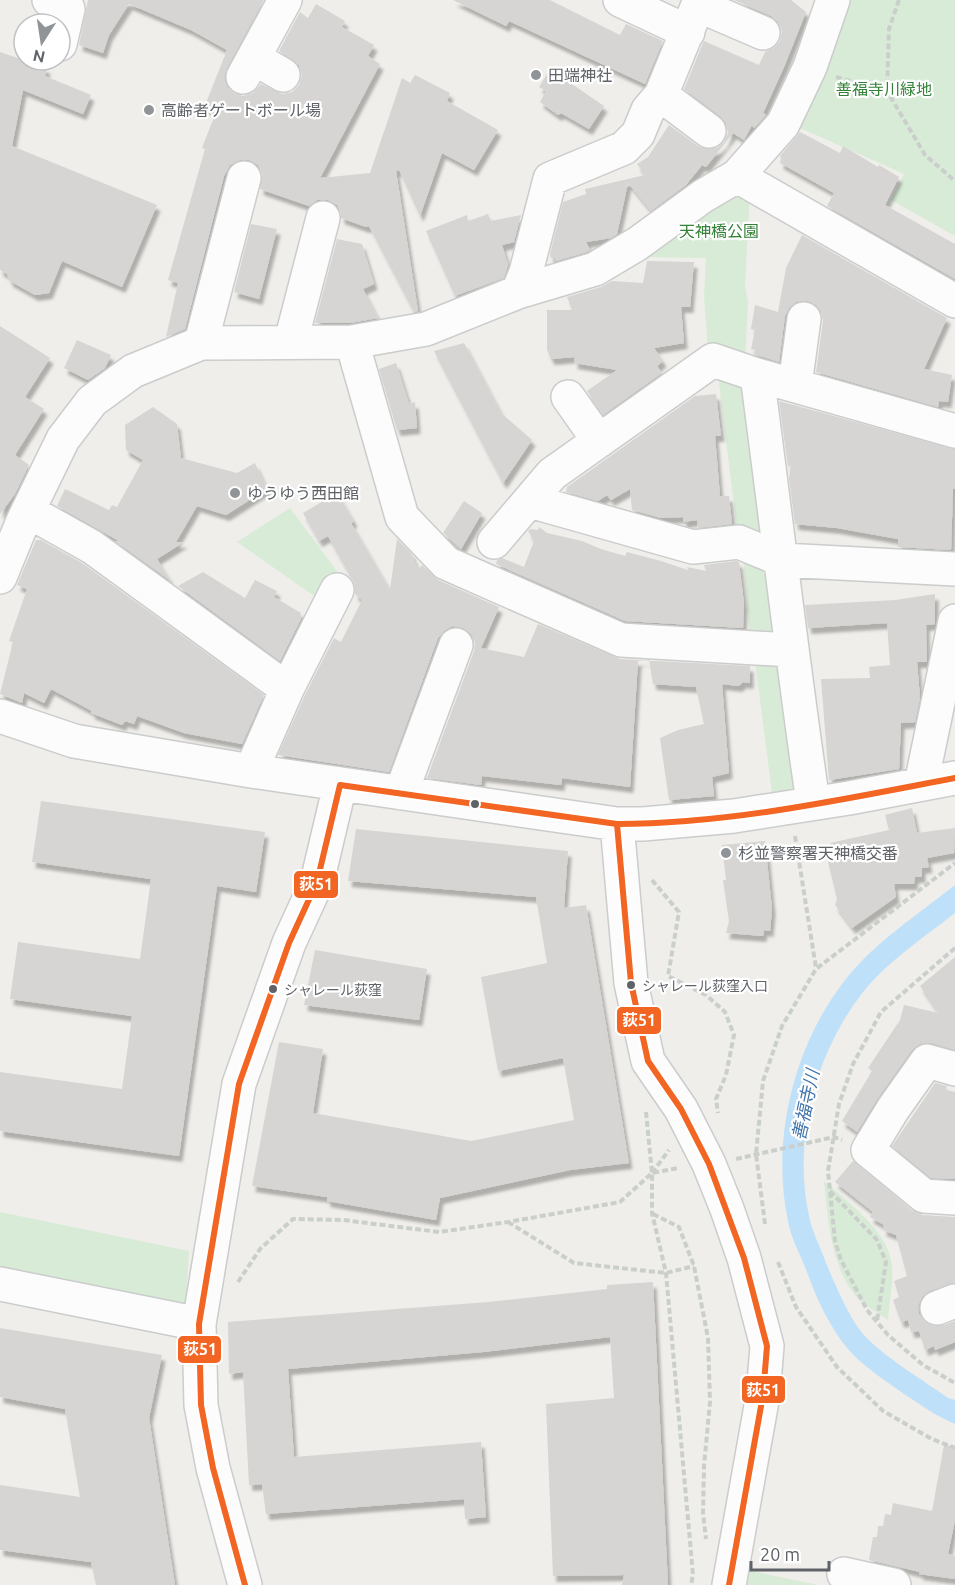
<svg xmlns="http://www.w3.org/2000/svg" width="955" height="1585" font-family="Ubuntu,'Noto Sans JP',sans-serif">
	<defs>
		<filter id="shadow"><feDropShadow dx="3.5" dy="6" stdDeviation="1.5" flood-color="#0004"/></filter>
	</defs>
	<rect width="100%" height="100%" fill="#efeeea"/>
	<path fill="#d8ebd6" d="M844,0H955V236L891,200L904,174L789,123Z
		M731,187L750,191L745,286L748,303L745,362L708,351L704,296L706,258L646,257Z
		M718,375L741,382L767,536L737,529Z
		M290,508L337,571L320,600L237,542Z
		M743,555L773,567L782,632L750,638Z
		M754,654L777,655L803,788L772,793Z
		M824,1181C846,1200 886,1230 891,1260C895,1277 889,1303 888,1320C877,1312 862,1304 854,1294C830,1262 828,1219 824,1181Z
		M0,1212L189,1251L186,1303H163L0,1272Z
		M747,1570L818,1585H745Z"/>
	<path fill="#bfe0f9" d="M955,885V913C922,939 885,963 860,996C814,1057 793,1142 809,1216C812,1232 821,1248 826,1263C835,1284 849,1318 864,1335C884,1357 923,1380 948,1398L955,1400V1424C936,1416 921,1405 904,1394C886,1381 861,1365 847,1348C830,1327 816,1298 807,1272C801,1256 791,1238 788,1221C771,1141 793,1049 842,984C872,944 916,916 955,885Z"/>
	<path fill="#d6d5d3" filter="url(#shadow)" d="M88,0H264L227,68L224,77L227,87L234,93L243,96L253,93L261,84L282,94L292,92L299,85L302,75L299,65L279,51L300,12L308,18L316,4L345,21L342,27L374,45L368,56L380,64L320,178L370,173L402,78L410,83L415,75L450,93L447,101L498,130L474,170L442,153L420,216L399,170L396,171L418,311L414,312L369,226L366,227L341,218V212L337,205L328,200H317L309,206L260,189L262,174L258,165L249,160H240L230,165L224,176L185,329L166,337L178,283L168,280L205,149L202,148L216,112L204,108L227,50L191,30L129,4L109,35L103,53L79,45Z
		M453,0H550L620,35L626,24L663,41L645,84L509,21L506,26Z
		M734,0H791L806,12L784,67L763,113L766,115L754,128L752,125L744,140L733,133L706,167L702,165L686,185L651,211L628,183L617,234L611,238L586,242L590,250L587,252L556,261L555,258H551L550,254L563,202L586,194L585,189L645,175L637,164L648,157L669,125L698,146L706,149L717,148L724,142L728,133L726,123L720,116L684,89L703,43L704,41L759,65L765,52L774,48L780,41L782,31L778,22L771,16Z
		M0,52L47,68L45,76L91,95L83,114L23,90L12,146L157,205L122,287L62,261L49,293L35,295L10,281L7,274L0,270Z
		M550,69L604,106L589,129L561,113L558,115L540,102L546,91L539,87Z
		M800,132L840,153L843,146L878,167L879,165L899,177L885,205L955,244V279L827,206L834,193L780,163L781,158L780,156Z
		M488,214L491,221L521,215L514,242L502,245L508,265L504,278L455,296L426,231L467,215L468,221Z
		M251,224L277,229L259,299L234,292Z
		M802,235L947,318L924,369L952,375L948,402L939,401L938,407L816,372L823,321L821,311L816,305L807,301L796,302L789,308L785,316L779,362L754,354L755,350L751,349L755,330L751,329L755,305L778,312L786,268Z
		M337,239L362,244L374,284L363,289L378,318L350,323H315Z
		M647,261L694,262L690,307H681L684,343L654,348L663,361L657,366L662,373L603,415L587,391L617,370L574,363L575,357L551,359L547,350V310H572L567,297L601,287L612,281L643,283Z
		M0,326L50,358L25,397L44,409L15,455L29,465L15,494L0,514Z
		M77,340L111,355L105,368L88,380L64,368Z
		M464,343L501,413L532,440L503,483L434,351Z
		M396,363L409,404L415,402L417,428L397,430L379,369Z
		M716,394L721,436H715L720,496H729L732,524L698,528L697,520L683,522V517L661,518L632,510L630,489L611,500L607,495L598,501L566,492L567,487L695,396Z
		M779,401L955,449V489H953L951,550L898,547V539L837,528L795,524L789,478L791,466H788Z
		M153,407L177,424L181,458L237,473L255,463L267,489L226,515L197,506L176,542H184L157,559L171,581L115,541H119L57,506L65,489L109,510L112,505L117,507L143,460L126,450L125,425Z
		M337,493L354,521L351,523L390,590L397,539L411,553L418,570L422,565L438,580L499,607L481,648L524,657L538,624L620,659L750,666V683L743,682L739,686L722,684L729,773L712,777L714,796L669,800L660,738L678,730L704,724L696,687L653,684L649,660L638,661L630,787L562,778L561,785L482,776L481,785L427,778L474,651L475,642L471,634L463,628L453,626L445,630L438,638L389,772L278,755L304,697L334,638L341,642L362,600L355,594V584L328,536L319,541L303,513Z
		M464,501L482,513L461,549L443,533Z
		M539,527L547,533L582,541L601,549L625,556L627,552L661,561L688,570L687,567L706,571L704,565L736,561L739,562L744,604L743,628L625,621L496,564L497,560L502,558L524,567L534,541L528,531L530,529L538,530Z
		M36,540H41L82,563L264,695L242,744L184,733L137,716L134,724L125,721L122,725L91,713L92,711L51,689L44,703L24,693L22,703L0,694L13,642L9,641L27,589L17,585Z
		M203,572L245,598L255,580L277,591L274,597L301,613L300,618L301,619L280,661L178,586Z
		M935,594V624L926,625L927,662H917L920,698L915,722L901,723L899,769L829,780L821,679L870,678L869,667L890,665L887,623L808,628L805,605L895,600Z
		M41,801L265,832L256,892L217,886L179,1156L0,1131V1072L122,1089L132,1016L10,999L18,942L140,959L151,879L32,862Z
		M912,808L917,833L955,828L954,853L927,858L929,867L922,868V877H915L914,884H894L896,897L852,928L835,905L837,899L828,862L834,860L830,843L889,830L885,815Z
		M356,829L568,851L564,908L586,905L629,1163L570,1170L440,1198L436,1220L327,1201V1197L252,1186L279,1042L323,1049L313,1113L471,1141L574,1120L563,1058L498,1071L481,977L547,963L536,897L348,881Z
		M765,841L772,909L770,931L764,930L763,936L726,933L729,921L723,880H726L722,845Z
		M315,950L427,969L419,1020L304,1005Z
		M955,957V1050L931,1043L920,1044L912,1050L878,1098L857,1132L842,1121L872,1071L868,1068L900,1020L904,1005L939,1013L920,986Z
		M935,1083L947,1086L946,1090L955,1092V1179L931,1178L892,1146Z
		M853,1161L913,1211L923,1215L955,1217V1283L930,1291L922,1297L918,1306L919,1314L925,1322L934,1326L944,1325L955,1321V1342L935,1350L934,1346L925,1350L919,1331L911,1332L908,1320L901,1322L893,1300L899,1297L894,1281L907,1276L896,1235L883,1230L884,1225L870,1217L873,1212L835,1182Z
		M653,1282L668,1585H622L624,1575L553,1576L546,1404L614,1398L610,1337L483,1352L288,1369L294,1457L481,1442L486,1517L465,1519L464,1499L266,1514L262,1484L249,1485L243,1372L229,1374L228,1322L488,1302L607,1289V1285Z
		M0,1328L162,1355L149,1418L175,1585H96L91,1562L0,1550V1485L80,1497L65,1409L0,1397Z
		M944,1445L955,1446V1520L948,1554L955,1556V1579L919,1574L920,1572L869,1560L873,1537H877L878,1526H883L885,1514L891,1515L893,1503L932,1511Z"/>
	<g fill="none" stroke-linecap="round" stroke-linejoin="round">
		<g stroke="#cbcccc" stroke-width="36">
			<path id="minor" d="M49,0L68,9L60,44
				M620,0L688,32
				M698,5L763,33
				M254,58L283,75
				M243,77L285,0
				M661,95L709,131
				M737,176L955,301
				M518,292L526,272L550,179L624,148L638,134L648,110L661,95L700,0
				M291,341L323,218
				M352,342L402,517L446,563L621,640L791,650
				M201,343L244,178
				M757,375C776,517 792,660 813,802
				M795,385L804,319
				M568,397L599,441
				M530,501L693,547L739,542L782,560L955,569
				M28,511L92,547L287,689
				M494,542L552,474L713,360L757,375L955,431
				M0,577L23,521L63,439L92,401L133,371L201,343L352,342L426,329L518,292L595,269L637,244L703,196L737,176L783,124L810,67L833,0
				M0,716L74,741L251,771L617,824H643L734,816L849,798L955,778
				M251,771L287,689L337,590
				M921,784L955,621
				M401,793L456,645
				M617,824L631,983L648,1061L681,1109L709,1164L727,1209L744,1258L767,1346L763,1395L729,1585
				M955,1069L927,1061L893,1109L868,1150L924,1196L955,1198
				M0,1284L199,1324
				M937,1308L955,1301
				M844,1574L894,1585
				M245,1585L213,1468L201,1405L199,1324L239,1084L289,943L317,882L340,785"/>
		</g>
		<path stroke="#cacfcc" stroke-width="4" stroke-dasharray="6 3" stroke-linecap="butt" d="M899,0L889,29L887,91L925,155L955,181
			M836,77L887,91
			M795,836L816,968
			M652,880L679,912L668,976L706,995L725,1012L734,1035L726,1075L716,1099L718,1113
			M955,948L881,1012L853,1064L839,1104L828,1171L835,1241L841,1260L867,1310L888,1335L923,1365L955,1383
			M646,1112L652,1173V1213L666,1273L693,1575L691,1585
			M736,1159L834,1137L842,1140
			M652,1173L669,1150
			M830,1191L877,1240L886,1262L877,1321
			M653,1214L679,1227L694,1266L708,1338L710,1402L704,1466L703,1513L706,1539
			M508,1222L574,1263L666,1273L694,1266
			M765,1224L756,1154L763,1081L782,1026L816,969L955,863
			M778,1262L796,1307L837,1367L883,1411L932,1439L955,1448
			M238,1282L260,1249L293,1219L343,1220L439,1232L508,1222L620,1202L652,1173L678,1168"/>
		<use href="#minor" stroke="#fdfcfc" stroke-width="33"/>
		<g stroke="#fff" stroke-width="10">
			<path id="bus-1" d="M617,824L631,983L648,1061L681,1109L709,1164L744,1258L767,1346L763,1395L729,1585
				M245,1585L213,1468L201,1405L199,1324L239,1084L289,943L317,882L340,785L617,824C730,824 844,799 955,778"/>
		</g>
		<use href="#bus-1" stroke="#f26522" stroke-width="6"/>
	</g>
	<g fill="#919496" stroke="#fff" stroke-width="2">
		<circle cx="536" cy="75" r="6"/>
		<circle cx="149" cy="110" r="6"/>
		<circle cx="235" cy="493" r="6"/>
		<circle cx="726" cy="853" r="6"/>
	</g>
	<g fill="#5f6368" stroke="#fff" stroke-width="2">
		<circle cx="475" cy="804" r="5"/>
		<circle cx="631" cy="985" r="5"/>
		<circle cx="273" cy="989" r="5"/>
	</g>
	<g text-anchor="middle" stroke-width="4.5" stroke-linejoin="round" paint-order="stroke">
		<g font-size="14" fill="#5f6368" stroke="#fff" text-anchor="start">
			<text x="642" y="991">シャレール荻窪入口</text>
			<text x="284" y="995">シャレール荻窪</text>
		</g>
		<g font-size="16" fill="#5f6368" stroke="#fff" text-anchor="start">
			<text x="548" y="81">田端神社</text>
			<text x="161" y="116">高齢者ゲートボール場</text>
			<text x="247" y="499">ゆうゆう西田館</text>
			<text x="738" y="859">杉並警察署天神橋交番</text>
		</g>
		<g font-size="16" fill="#348238" stroke="#fff">
			<text x="884" y="95">善福寺川緑地</text>
			<text x="719" y="237">天神橋公園</text>
		</g>
		<g font-size="18" font-style="italic" fill="#4174aa" stroke="#fff">
			<text transform="translate(806 1105) rotate(-78)" y="6">善福寺川</text>
		</g>
	</g>
	<g stroke="#fff" stroke-width="2">
		<rect x="293" y="870" width="46" height="29" rx="6" fill="#f26522"/>
		<rect x="616" y="1006" width="46" height="29" rx="6" fill="#f26522"/>
		<rect x="177" y="1335" width="45" height="29" rx="6" fill="#f26522"/>
		<rect x="741" y="1375" width="45" height="29" rx="6" fill="#f26522"/>
	</g>
	<g font-size="16" text-anchor="middle" font-weight="bold" fill="#fff">
		<text x="316" y="890">荻51</text>
		<text x="639" y="1026">荻51</text>
		<text x="200" y="1355">荻51</text>
		<text x="763" y="1396">荻51</text>
	</g>
	<g transform="translate(42 42) rotate(192)"><circle r="28" fill="#ffffff" stroke="#bfc1c3" stroke-width="1.5"/>
	<path d="M0-4.5L10 22L0 15L-10 22Z" fill="#919496"/>
	<text y="-9" font-size="16" font-weight="bold" text-anchor="middle" fill="#5f6368">N</text>
	</g>
	<path d="M751 1561v9h78v-9" fill="none" stroke="#5f6368" stroke-width="3"/>
	<text x="760" y="1561" font-size="18" fill="#5f6368" stroke="#ffffff" stroke-width="4.5" paint-order="stroke">20 m</text>
</svg>
